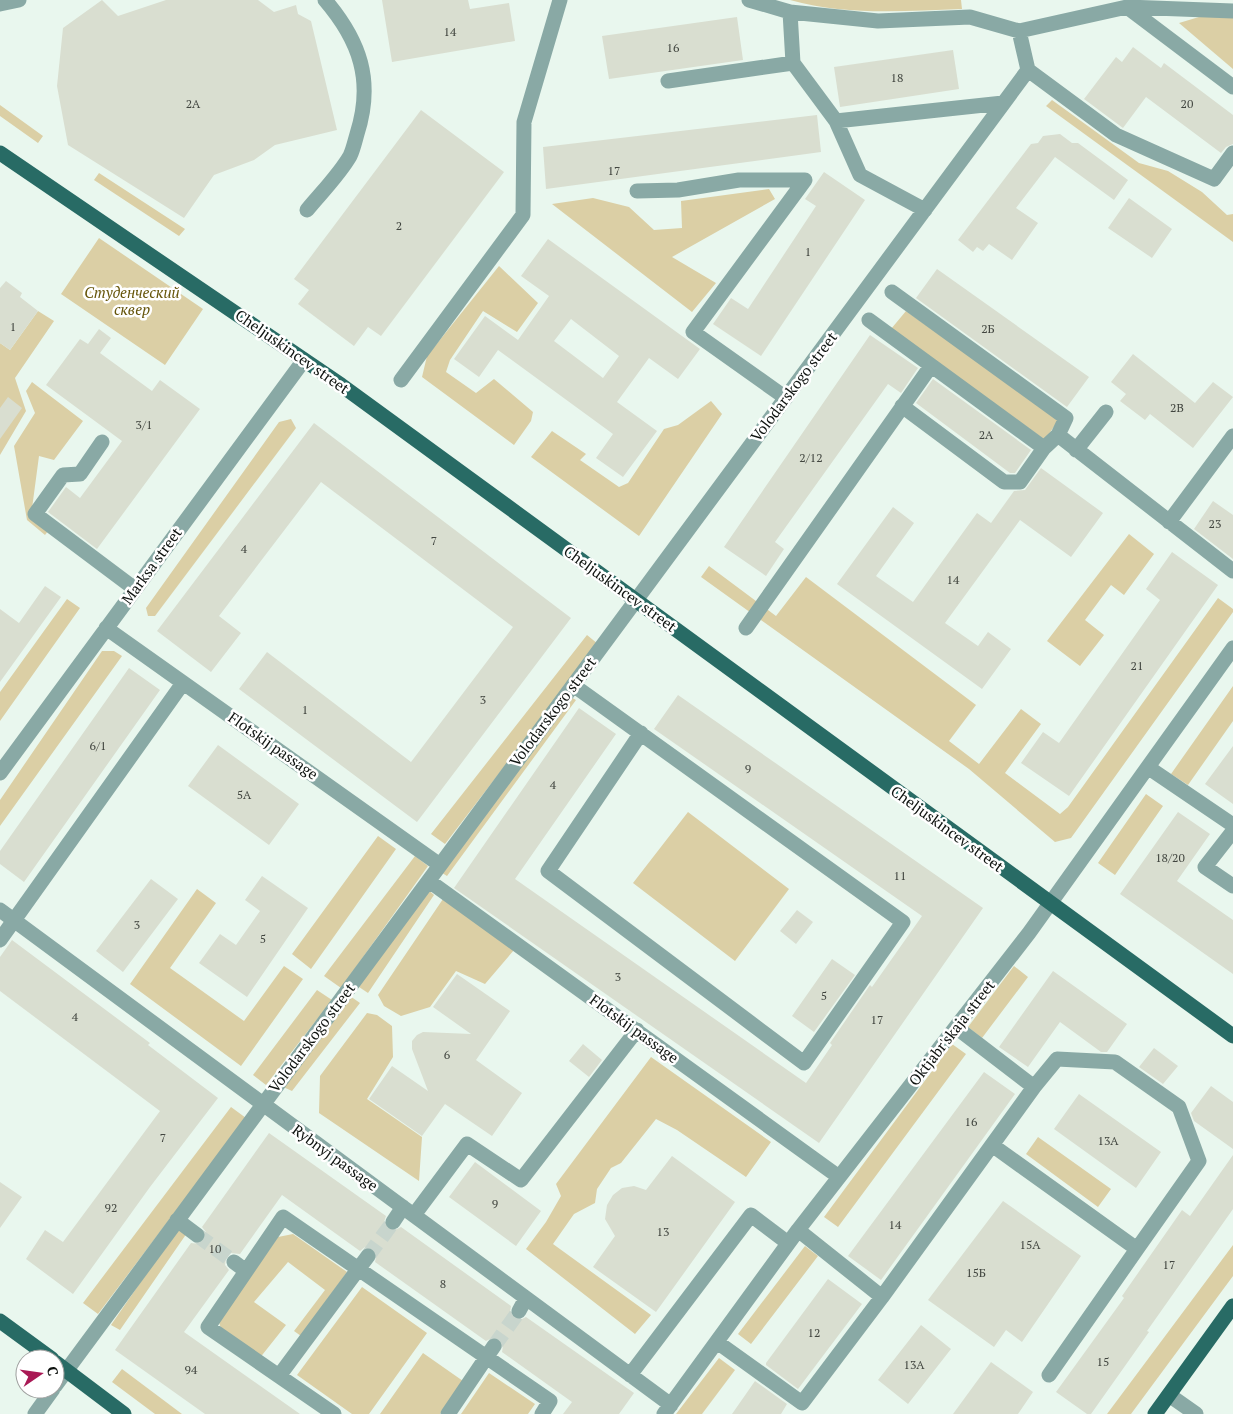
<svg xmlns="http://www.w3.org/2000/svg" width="1233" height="1414" font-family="'PT Serif',serif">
	<rect width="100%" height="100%" fill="#e9f7ee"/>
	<path fill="#dbcfa5" d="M790,0H961L962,9C904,11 846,16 790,0Z
		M1199,17H1233V69L1179,23Z
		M1052,100L1139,163L1168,171L1202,192L1227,215L1233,214V242L1046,106Z
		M0,105L43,136L38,143L0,116Z
		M99,173L185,229L179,236L94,180Z
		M769,189L775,199L672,257L716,283L692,312L552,204L593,198L629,207L654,230L682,228L681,201Z
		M99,238L203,309L165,365L61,294Z
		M499,266L538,303L517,332L483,311L450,360L446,372L476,393L494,379L533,412L531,421L514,445L422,377L427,356Z
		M38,311L54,321L15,378L26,411L0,455V343L10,350Z
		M906,311L1059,419L1045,440L891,329Z
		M32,382L83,421L54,460L39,456L31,516L48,531L45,535L27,520L14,446L35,413L26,391Z
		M711,401L722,414L639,536L531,457L552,431L586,454L580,460L619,487L628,483L664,429L678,425Z
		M291,419L296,428L155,616H148L146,608L279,422Z
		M1129,534L1154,554L1124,595L1111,585L1085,620L1104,635L1080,666L1047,641Z
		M709,566L776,616L806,577L976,705L949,741L979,764L1021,709L1041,724L1005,773L1060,814L1068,807L1218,598L1233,609V612L1071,838L1055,842L969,769L701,577Z
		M67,599L80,608L0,721V692Z
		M587,635L598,644L445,844L431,834Z
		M102,651H114L122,656L0,826V800Z
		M1233,686V721L1188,785L1171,774Z
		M571,697L576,700L447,876L439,871Z
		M1146,794L1163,806L1115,875L1098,863Z
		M688,812L789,889L735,961L633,883Z
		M378,836L396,849L311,969L292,954Z
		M415,856L428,866L341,988L324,976Z
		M425,887L434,895L368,993L356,985Z
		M197,889L216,903L170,968L244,1021L284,966L303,979L241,1066L130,984Z
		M443,899L514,950L485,984L456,971L430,1007L401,1016L384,1006L378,995Z
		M1014,966L1028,977L982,1038L968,1027Z
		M317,990L332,1000L266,1085L253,1075Z
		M350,996L360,1003L292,1091L281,1086Z
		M367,1013L377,1015L392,1026L393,1057L367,1099L422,1137L419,1181L319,1113L320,1076Z
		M952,1044L966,1054L838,1227L824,1217Z
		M651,1057L771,1142L746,1177L677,1130L656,1119L621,1163L611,1168L597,1189L595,1203L574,1214L553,1244L651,1315L635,1334L526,1249L546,1222L561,1196L556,1184Z
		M231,1107L246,1118L98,1314L83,1303Z
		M1038,1137L1111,1189L1098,1207L1026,1154Z
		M178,1228L187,1233L120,1330L111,1325Z
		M293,1234L347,1272L301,1336L294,1331L325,1290L288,1262L254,1302L286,1325L259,1359L222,1332L219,1322L278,1237Z
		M1233,1245V1276L1131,1414H1107Z
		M805,1246L818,1256L751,1344L738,1334Z
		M362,1287L427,1333L369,1414H352L297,1375Z
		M423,1353L463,1381L440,1414H380Z
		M719,1358L735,1370L702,1414H676Z
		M122,1369L182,1414H155L112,1382Z
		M489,1373L535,1404L528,1414H461Z"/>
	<path fill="#d9ded0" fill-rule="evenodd" d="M102,0L118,16L166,0H258L274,12L296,5L298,14L311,21L337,130L275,145L254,160L214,175L184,218L68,145L57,86L63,28Z
		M382,0H468L470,9L509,3L515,41L392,62Z
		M737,17L743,60L609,79L602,36Z
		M1133,47L1161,68L1164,63L1233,115V144L1226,147L1221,153L1146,97L1123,128L1084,99L1116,57L1122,62Z
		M953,50L959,89L840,107L834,67Z
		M421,110L504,172L381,336L368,327L354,346L298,304L309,290L294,279Z
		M817,115L821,152L546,189L543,147Z
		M1060,134L1072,143H1078L1128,180L1114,200L1055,157L1016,208L1038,223L1012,260L989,244L983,251L977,247L973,252L958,240L1031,144L1038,143L1043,136Z
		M824,172L865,200L761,356L713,324L731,298L748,309L816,206L805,199Z
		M1129,198L1172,229L1152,258L1108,228Z
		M548,239L700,349L678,379L649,358L617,402L657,431L623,477L596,458L613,434L498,350L479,377L454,359L485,316L518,340L549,296L521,276ZM571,319L619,356L603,378L554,341Z
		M937,269L1089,377L1067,407L916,298Z
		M6,281L22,293L20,297L38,311L10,350L0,343V288Z
		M99,329L111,338L100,353L152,391L160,380L200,409L97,549L48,512L66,487L80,498L122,441L46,385L80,339L88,344Z
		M870,335L918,368L901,393L888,384L775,542L784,549L766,576L724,547Z
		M1133,354L1195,403L1213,382L1233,397L1193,448L1150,414L1145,420L1120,401L1126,394L1111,382Z
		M933,379L1031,450L1015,473H1010L916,403Z
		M8,397L22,408L0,439V408Z
		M314,423L571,618L417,822L239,689L267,652L411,762L513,627L321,482L219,616L241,633L211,672L157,631Z
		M1041,468L1103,513L1071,557L1020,520L945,623L978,646L988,632L1011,649L982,689L837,584L893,507L914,523L876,576L913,602L977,513L991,523L1014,491L1025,490Z
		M1213,501L1233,515V559L1194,529Z
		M1172,552L1218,585L1069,796L1021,763L1043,732L1059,743L1160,600L1146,589Z
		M45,586L61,597L0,682V609L19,623Z
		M129,668L160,690L24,882L0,864V851Z
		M678,695L983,908L819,1143L454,888L579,708L616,734L515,879L806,1083L832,1045L830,1043L870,985L872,987L922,916L654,729Z
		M218,745L299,804L269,845L188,786Z
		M1233,746V804L1205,784Z
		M1178,812L1210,834L1177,881L1233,920V974L1120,894Z
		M262,876L308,908L247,997L199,963L220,934L236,945L260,911L245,900Z
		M151,879L178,899L123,972L96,951Z
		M797,910L813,922L796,944L780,931Z
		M12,940L150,1043L148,1045L218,1098L150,1187L73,1294L26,1259L45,1230L63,1242L160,1111L0,991V957Z
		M832,959L855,975L814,1032L792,1016Z
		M1053,971L1127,1024L1107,1052H1101L1060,1022L1028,1067L999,1047Z
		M457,974L510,1011L476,1060L522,1093L492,1136L445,1104L422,1136L369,1099L392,1066L428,1091L412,1049V1041L417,1035L423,1032L471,1034L433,1007Z
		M583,1044L602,1060L589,1077L569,1061Z
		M1154,1048L1178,1066L1163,1084L1139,1067Z
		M984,1072L1015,1094L881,1280L848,1256Z
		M1211,1086L1233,1102V1149L1194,1121L1191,1113Z
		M1079,1094L1161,1152L1136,1188L1054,1129Z
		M269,1133L386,1216L384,1222L387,1229L393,1231L401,1227L511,1306L510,1312L514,1319L520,1320L526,1317L634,1393L619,1414H563L572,1402L502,1352L503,1346L500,1339L494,1337L486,1341L375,1262L377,1253L373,1248L365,1247L360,1251L282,1195L240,1254L231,1253L226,1257L225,1265L229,1270L184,1332L300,1414H205L115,1350L191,1243L200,1244L205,1240L206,1232L202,1227Z
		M1233,1155V1209L1147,1331L1149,1332L1091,1414H1087L1056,1392L1124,1298L1122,1296L1182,1210L1190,1216Z
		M672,1156L735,1202L656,1312L593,1267L615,1236L605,1219L607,1205L613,1195L622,1188L634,1186L646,1190Z
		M475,1162L541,1211L516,1246L449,1197Z
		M0,1182L22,1197L0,1228Z
		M1003,1201L1081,1256L1022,1342L1006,1330L994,1347L928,1300Z
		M828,1279L862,1304L798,1389L766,1365V1363Z
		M921,1325L951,1349L908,1404L878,1380Z
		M991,1362L1033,1392L1018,1414H953Z
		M755,1381L787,1404L781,1414H732Z"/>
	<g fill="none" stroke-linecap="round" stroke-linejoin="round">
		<path stroke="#c8d5cd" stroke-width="15" stroke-dasharray="15 8" stroke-linecap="butt" d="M197,1235L234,1262
			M368,1256L393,1222
			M494,1346L519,1311"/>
		<path stroke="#89a9a5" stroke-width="15" d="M749,0L790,12L878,21L970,17L1019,31L1127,7L1233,11
			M0,4L19,0
			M1127,7L1233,87
			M790,12L793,63
			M1028,70L1116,135L1214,179L1233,153
			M668,81L793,63L836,121L860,175L925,210
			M836,121L1003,103
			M637,191L678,190L739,180H805L693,332L786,398
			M307,210C321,193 339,175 350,156C353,150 355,141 357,134C374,81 360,41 325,0
			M869,320L1044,448L1058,435L1066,418L892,292
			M401,380L523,215L524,122L560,0
			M902,406L1004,482H1020L1044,448
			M1058,435L1233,571
			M102,442L80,474L63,475L35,514L135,589
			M1076,450L1106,412
			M1169,522L1233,436
			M106,628L440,865
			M746,628L931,366
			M573,685L903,922L804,1063L548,871L641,733
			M1149,768L1233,825
			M0,773L304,360
			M1233,831L1205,867L1233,886
			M429,881L839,1177
			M0,910L671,1405
			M0,940L183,683
			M992,1145L1034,1087
			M414,1215L467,1144L521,1180L637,1030
			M177,1220L197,1235
			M393,1222L403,1207
			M798,1230L882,1297L992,1145L1137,1249L1199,1161L1179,1107L1115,1062L1057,1059L1034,1087L957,1028
			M234,1262L246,1271
			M519,1311L526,1298
			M717,1342L802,1403L882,1297
			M630,1375L751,1215L788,1243
			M1049,1375L1137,1249
			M279,1376L368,1256
			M55,1386L1028,70L1019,31
			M1169,1395L1196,1414
			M35,1414L53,1389
			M334,1414L208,1327L283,1217L550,1401L542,1414
			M448,1414L494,1346
			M664,1414L798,1230L1029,933L1233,648"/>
		<path stroke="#286b65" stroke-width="15" d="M0,153L341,385L1233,1036
			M0,1321L52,1359
			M55,1362L124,1414
			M1155,1414L1233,1306"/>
	</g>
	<g text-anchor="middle" stroke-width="5" stroke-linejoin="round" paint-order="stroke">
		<g font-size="12" fill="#41453f">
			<text x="450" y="36">14</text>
			<text x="673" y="52">16</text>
			<text x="897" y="82">18</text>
			<text x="193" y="108">2А</text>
			<text x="1187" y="108">20</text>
			<text x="614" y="175">17</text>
			<text x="399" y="230">2</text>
			<text x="808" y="256">1</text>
			<text x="13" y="331">1</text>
			<text x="988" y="333">2Б</text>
			<text x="1177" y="412">2В</text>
			<text x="144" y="429">3/1</text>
			<text x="986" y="439">2А</text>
			<text x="811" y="462">2/12</text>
			<text x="1215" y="528">23</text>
			<text x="434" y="545">7</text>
			<text x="244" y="553">4</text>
			<text x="953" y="584">14</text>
			<text x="1137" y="670">21</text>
			<text x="483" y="704">3</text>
			<text x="305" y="714">1</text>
			<text x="98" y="750">6/1</text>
			<text x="748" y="773">9</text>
			<text x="553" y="789">4</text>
			<text x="244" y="799">5А</text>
			<text x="1170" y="862">18/20</text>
			<text x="900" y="880">11</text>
			<text x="137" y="929">3</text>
			<text x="263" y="943">5</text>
			<text x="618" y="981">3</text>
			<text x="824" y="1000">5</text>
			<text x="75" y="1021">4</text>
			<text x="877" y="1024">17</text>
			<text x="447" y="1059">6</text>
			<text x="971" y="1126">16</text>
			<text x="163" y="1142">7</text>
			<text x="1108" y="1145">13А</text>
			<text x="495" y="1208">9</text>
			<text x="111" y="1212">92</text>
			<text x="895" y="1229">14</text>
			<text x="663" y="1236">13</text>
			<text x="1030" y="1249">15А</text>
			<text x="215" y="1253">10</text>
			<text x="1169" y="1269">17</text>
			<text x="976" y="1277">15Б</text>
			<text x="443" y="1288">8</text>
			<text x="814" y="1337">12</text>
			<text x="1103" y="1366">15</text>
			<text x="914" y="1369">13А</text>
			<text x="191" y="1374">94</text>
		</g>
		<g font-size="15" font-style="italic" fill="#655409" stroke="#fff">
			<text x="132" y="298">Студенческий<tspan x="132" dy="17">сквер</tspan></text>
		</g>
		<g font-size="15" fill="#0e120f" stroke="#fff">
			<text transform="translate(292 352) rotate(35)" y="5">Cheljuskincev street</text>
			<text transform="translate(794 387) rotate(-53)" y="5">Volodarskogo street</text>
			<text transform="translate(152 566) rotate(-54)" y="5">Marksa street</text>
			<text transform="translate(620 589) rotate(36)" y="5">Cheljuskincev street</text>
			<text transform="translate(553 712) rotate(-53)" y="5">Volodarskogo street</text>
			<text transform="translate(273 746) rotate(35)" y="5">Flotskij passage</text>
			<text transform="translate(947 829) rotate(36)" y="5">Cheljuskincev street</text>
			<text transform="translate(634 1029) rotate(36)" y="5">Flotskij passage</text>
			<text transform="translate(952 1033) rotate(-52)" y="5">Oktjabr'skaja street</text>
			<text transform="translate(312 1038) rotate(-53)" y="5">Volodarskogo street</text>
			<text transform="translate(335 1158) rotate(36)" y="5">Rybnyj passage</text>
		</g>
	</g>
	<g transform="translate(40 1374) rotate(77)"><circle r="24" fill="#ffffff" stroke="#9fa09f"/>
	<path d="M0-4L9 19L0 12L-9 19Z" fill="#a91955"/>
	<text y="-8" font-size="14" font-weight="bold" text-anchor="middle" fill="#0e120f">С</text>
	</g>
</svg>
